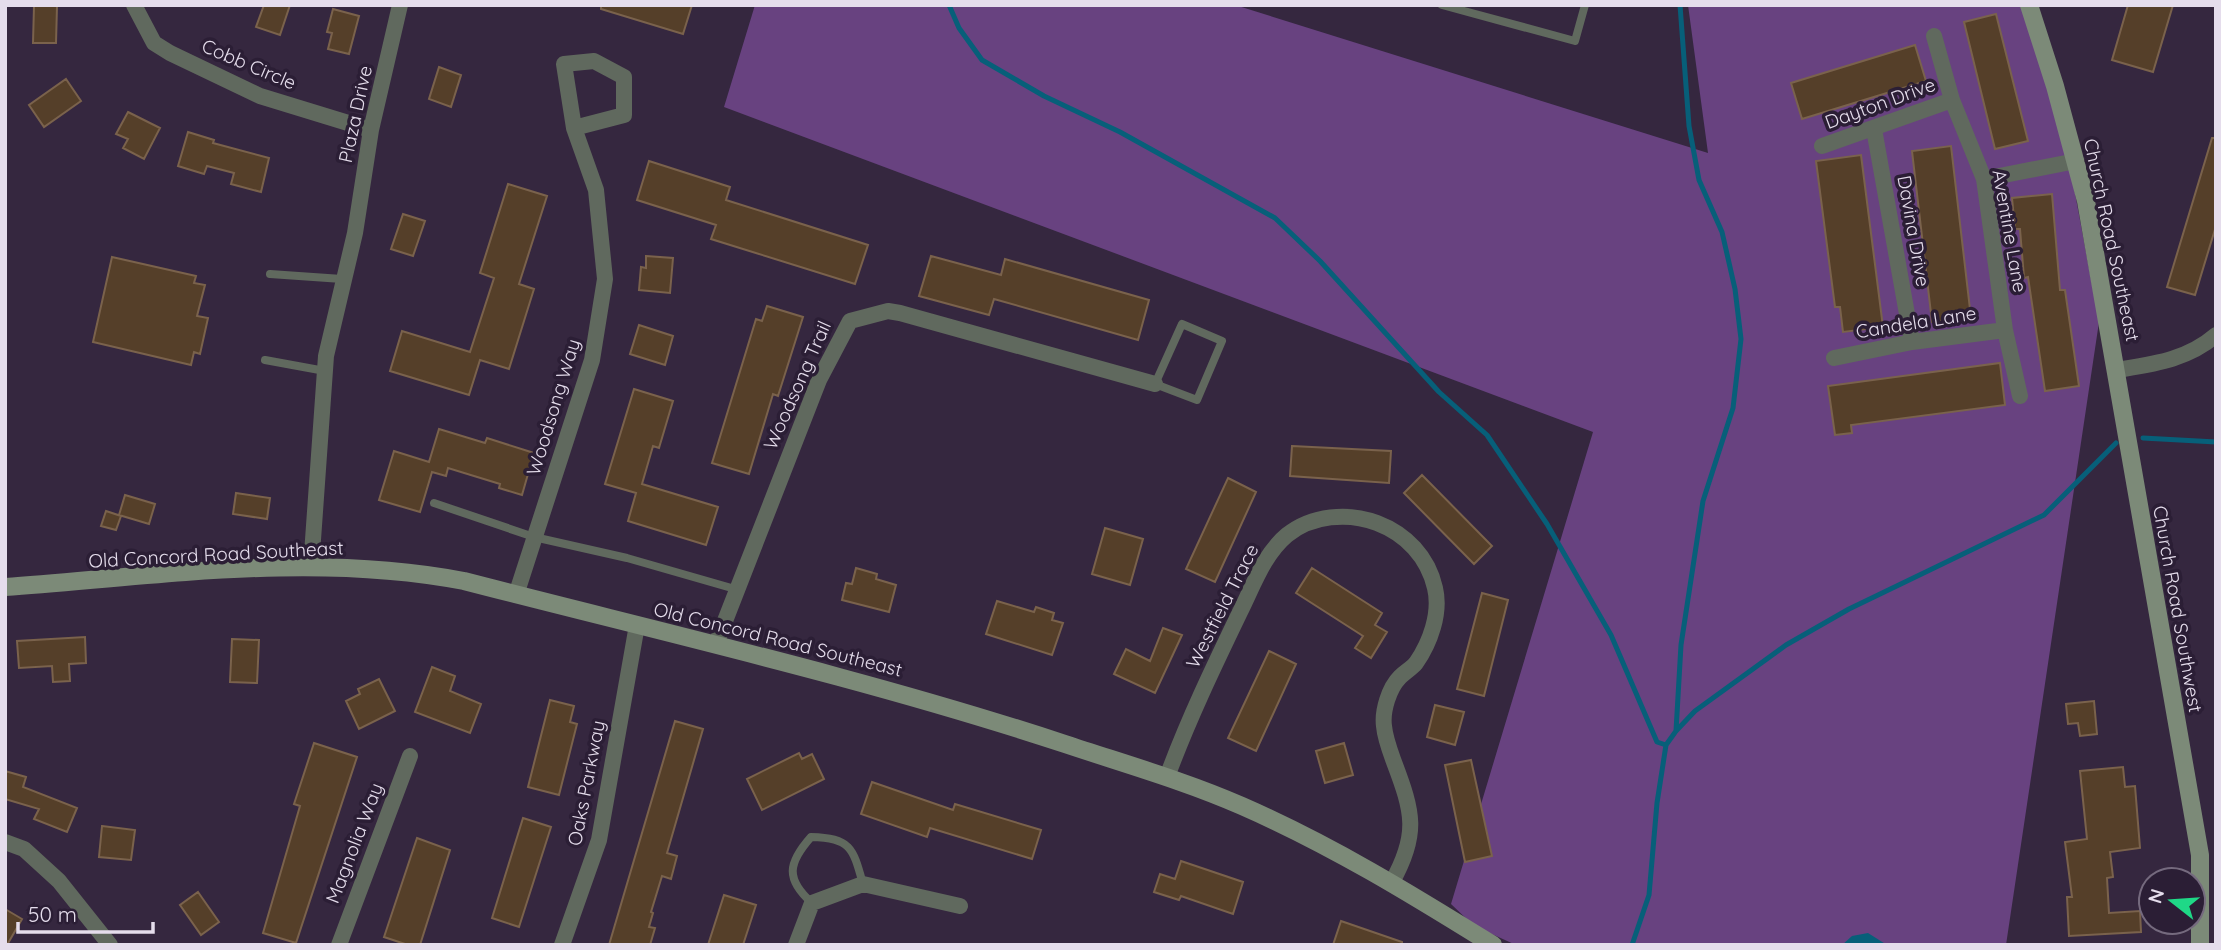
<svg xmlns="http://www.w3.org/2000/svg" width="2221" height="950" font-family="Quicksand,sans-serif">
	<rect width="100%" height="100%" fill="#35273f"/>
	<path fill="#684280" d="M755,5H1235L1708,153L1688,5H2030L2055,86L2099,322L2006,945H1516L1474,926L1451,904L1593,432L724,107Z"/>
	<path fill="#075f79" d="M1868,933L1887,945H1842L1852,936Z"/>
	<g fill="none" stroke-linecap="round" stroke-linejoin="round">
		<path stroke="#075f79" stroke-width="5" d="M949,5L959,28L982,60L1044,96L1120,132L1275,218L1320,261L1439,392L1487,435L1547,524L1611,635L1657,742L1666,745
			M2143,438L2216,442
			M1676,731L1681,645L1703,501L1733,408L1741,339L1735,289L1722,232L1699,180L1689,126L1680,5
			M1632,945L1649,895L1657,803L1666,745L1676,731L1695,711L1786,645L1849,609L2044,515L2116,443"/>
	</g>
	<path fill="#553f29" stroke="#7a624c" stroke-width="2" d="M264,5H290L280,35L256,27Z
		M601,5H692L683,34L601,9Z
		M2128,5H2173L2153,72L2112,60Z
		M34,6H57L56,43H33Z
		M333,9L359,16L349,54L328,49L332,33L327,32Z
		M1996,14L2028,141L1995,149L1964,22Z
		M1915,45L1926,81L1802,119L1791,83Z
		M439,67L461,75L451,107L429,99Z
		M66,79L81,101L44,127L29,105Z
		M128,112L160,128L144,159L123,148L128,139L116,134Z
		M188,132L214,140L213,143L269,158L261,192L231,184L234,173L207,166L204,174L178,166Z
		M2212,138H2216V226L2195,295L2167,287Z
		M1951,146L1971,318L1932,322L1912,151Z
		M1861,155L1883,327L1843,332L1840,307H1835L1816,161Z
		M649,161L730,187L726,200L868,245L855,284L711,239L716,225L637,200Z
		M508,184L547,196L519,284L534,289L509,369L480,360L469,395L390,371L402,331L470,352L494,278L480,273Z
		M2052,194L2060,290H2065L2079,386L2045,391L2028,277L2024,278L2020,229H2015L2012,198Z
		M403,214L425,221L413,256L391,249Z
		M646,256L673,258L670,293L639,290L641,267L646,268Z
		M931,256L1001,275L1005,259L1149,300L1138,340L994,299L989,315L919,296Z
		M112,257L196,276L194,283L205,285L197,316L208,318L200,354L194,352L191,365L93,342Z
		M767,306L803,317L778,396L773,394L749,474L712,463L756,319L762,321Z
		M639,325L673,336L665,365L630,354Z
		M2000,363L2005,405L1851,425L1852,433L1835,435L1828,386Z
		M634,389L673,401L659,448L653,446L642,484L718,507L706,545L628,521L636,493L605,484Z
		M439,429L485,443L487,438L534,453L522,495L499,488L500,484L448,468L446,476L432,472L420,512L379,500L394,451L429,462Z
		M1292,446L1391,451L1389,483L1290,476Z
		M1422,475L1492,546L1474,564L1404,493Z
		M1228,478L1256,492L1215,582L1186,569Z
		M236,493L270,498L267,519L233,514Z
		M125,495L155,504L149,524L119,515Z
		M106,511L121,516L116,530L101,526Z
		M1105,528L1143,539L1130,585L1092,574Z
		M856,568L877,574L876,579L896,585L889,612L842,600L846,583L852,584Z
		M1312,568L1382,613L1375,625L1387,632L1371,658L1355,648L1363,636L1296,593Z
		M1482,593L1508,600L1484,696L1457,689Z
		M997,601L1034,612L1036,607L1054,613L1052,620L1063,623L1052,655L986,634Z
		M1163,628L1182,635L1155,693L1114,674L1126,649L1150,661Z
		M85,637L86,663L69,664L70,681L53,682L52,666L19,668L17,641Z
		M232,639L259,640L257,683L230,682Z
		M1269,651L1296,664L1256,751L1228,738Z
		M432,667L455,676L450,691L481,704L470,733L415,712Z
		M379,679L395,711L359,729L346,701L360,694L358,689Z
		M550,700L574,706L570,722L577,724L559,795L528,787Z
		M2094,701L2097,734L2080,736L2078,723L2068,724L2066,704Z
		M1435,705L1464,712L1455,745L1427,737Z
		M675,721L703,729L667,853L677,856L671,879L662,876L651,912L653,913L649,927L655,928L650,945H609Z
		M314,743L357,757L296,943L263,933L300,806L294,804Z
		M1344,743L1353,775L1325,783L1316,751Z
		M799,753L802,759L812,754L824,779L762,810L747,779Z
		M1471,760L1492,856L1465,862L1445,765Z
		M2123,767L2125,787L2135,786L2140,848L2110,852L2113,877L2107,878L2109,913L2140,911L2141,932L2069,936L2067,897H2072L2065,842L2087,839L2080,771Z
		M5,771L26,777L23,787L77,808L67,832L34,819L39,809L5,799Z
		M872,782L953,810L955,804L1041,830L1032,859L930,828L927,837L861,814Z
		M523,818L551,827L519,927L492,918Z
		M102,826L135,830L131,860L99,857Z
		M417,838L450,850L420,945H408L384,937Z
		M1181,861L1243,882L1233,914L1181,896L1179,900L1154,892L1160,874L1175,879Z
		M198,892L219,922L201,935L180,905Z
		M724,895L756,905L743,945H708Z
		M5,909L22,919L7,945H5Z
		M1341,921L1402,942V945H1333Z"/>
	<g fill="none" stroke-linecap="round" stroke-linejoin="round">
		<path stroke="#60695e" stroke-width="8" d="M1442,5L1575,41L1585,5
			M270,274L342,279
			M1182,324L1222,341L1197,400L1155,384Z
			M265,360L325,371
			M434,503L534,537L627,558L735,589
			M812,903C785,879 788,863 811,837C851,838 853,848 863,884"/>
		<path stroke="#60695e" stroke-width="16" d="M134,5L154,43L170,53L260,96L371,130
			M1934,36L1952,100L1984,179L2005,330L2020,396
			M1874,129L1912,342
			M1822,146L1952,100
			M1984,179L2076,161
			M1834,358L1912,342L2005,330
			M2117,370C2153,364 2187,360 2216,335
			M311,568L326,356L355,233L371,130L400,5
			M516,595L592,360L605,279L596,190L574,128L564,64L594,61L624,77V115L574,128
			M716,644L819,380L850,321L888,311L900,313L1155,384
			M1167,777C1188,720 1214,666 1240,612C1253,586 1264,554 1287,535C1312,515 1348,512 1377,523C1406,534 1428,557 1435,588C1441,613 1430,643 1416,663C1412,668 1405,672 1400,677C1389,688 1382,711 1384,726C1385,738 1390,751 1394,762C1413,812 1419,834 1392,882
			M5,842L24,849L59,881L110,945
			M339,945L410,756
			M562,945L599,840L637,625
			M796,945L812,903L863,884L960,906"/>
		<path stroke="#7c8a78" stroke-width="18" d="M2029,5L2055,86L2086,201L2200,855V945
			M5,587C156,576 314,552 464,581C665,633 868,679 1065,744C1125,764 1185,781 1242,806C1331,845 1411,894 1493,945"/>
	</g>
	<g text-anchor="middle" stroke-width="7" stroke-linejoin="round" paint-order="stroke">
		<g font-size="19" fill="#e5ddec" stroke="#2b1e35">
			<text transform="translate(249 64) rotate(23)" y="7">Cobb Circle</text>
			<text transform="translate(1880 103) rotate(-20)" y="7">Dayton Drive</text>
			<text transform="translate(355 114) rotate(-78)" y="7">Plaza Drive</text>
			<text transform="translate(1914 231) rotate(80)" y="7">Davina Drive</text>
			<text transform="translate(2010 231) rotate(80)" y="7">Aventine Lane</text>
			<text transform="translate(2112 240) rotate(78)" y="7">Church Road Southeast</text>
			<text transform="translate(1916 322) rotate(-9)" y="7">Candela Lane</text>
			<text transform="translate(797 385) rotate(-66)" y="7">Woodsong Trail</text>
			<text transform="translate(553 407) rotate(-73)" y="7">Woodsong Way</text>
			<text transform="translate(216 554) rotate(-3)" y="7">Old Concord Road Southeast</text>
			<text transform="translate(1222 606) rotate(-63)" y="7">Westfield Trace</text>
			<text transform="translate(2178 609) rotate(80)" y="7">Church Road Southwest</text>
			<text transform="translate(778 639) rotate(14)" y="7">Old Concord Road Southeast</text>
			<text transform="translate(586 783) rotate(-79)" y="7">Oaks Parkway</text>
			<text transform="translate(354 843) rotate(-69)" y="7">Magnolia Way</text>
		</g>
	</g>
	<rect width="2221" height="950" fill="none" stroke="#e5ddec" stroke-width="14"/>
	<g transform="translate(2172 901) rotate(287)"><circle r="33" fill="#2b1e35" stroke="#756a7e" stroke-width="2"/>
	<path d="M0-5L12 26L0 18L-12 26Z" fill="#1fd887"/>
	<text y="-10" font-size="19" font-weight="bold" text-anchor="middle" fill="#e5ddec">N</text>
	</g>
	<path d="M18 922v10h135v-10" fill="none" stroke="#e5ddec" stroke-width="3.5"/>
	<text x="28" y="922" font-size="21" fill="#e5ddec" stroke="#2b1e35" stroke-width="5" paint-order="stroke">50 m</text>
</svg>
